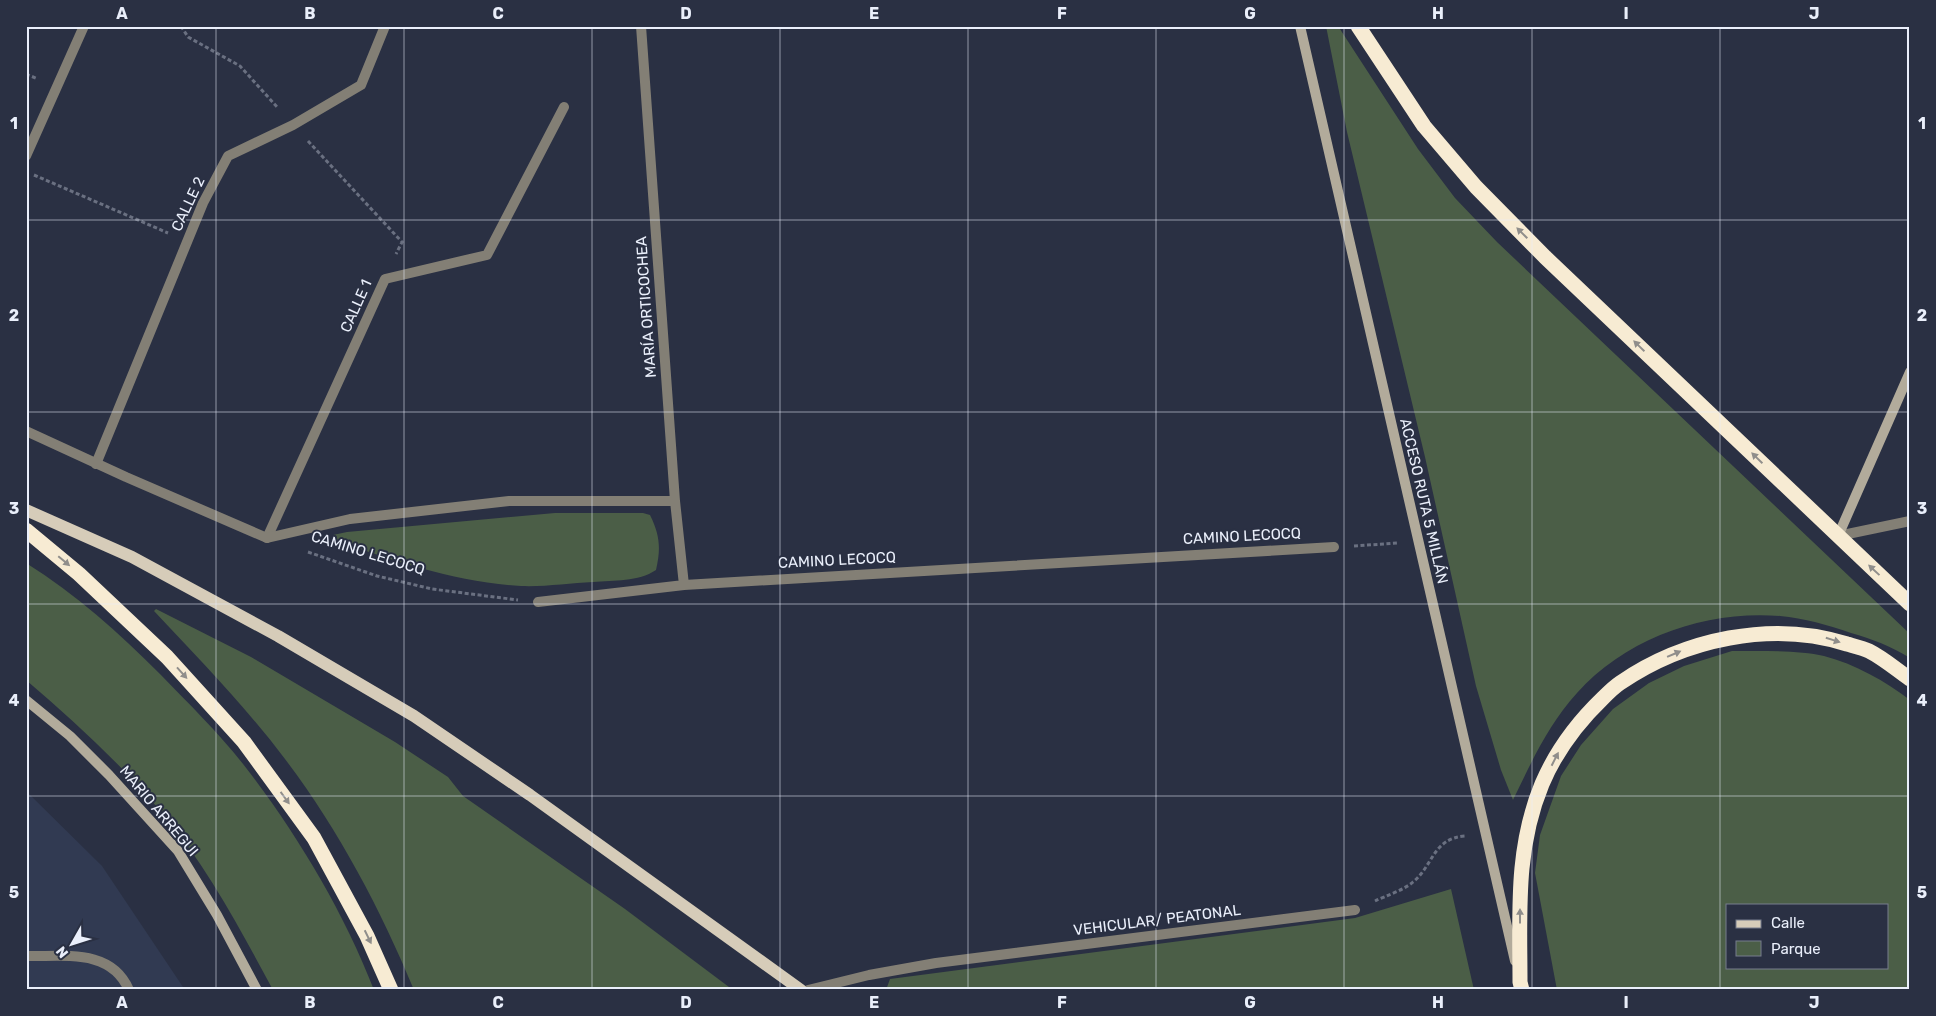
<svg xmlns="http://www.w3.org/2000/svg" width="1936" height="1016" font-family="Rubik,sans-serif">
	<rect width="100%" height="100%" fill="#2a3043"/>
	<path fill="#313a52" d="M26,791L102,866L185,990H26Z"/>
	<path fill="#4b5e47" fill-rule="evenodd" d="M1326,26H1338L1418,149L1455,198L1497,242L1910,634V658C1891,646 1872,639 1851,633C1828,625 1804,618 1780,616C1707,610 1627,637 1577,693C1548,725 1532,761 1513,800L1501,770L1476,686L1425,457L1347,132Z
		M555,513H643L650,515C660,535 661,549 656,570C638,582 614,580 593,582C570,583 544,587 521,586C455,582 398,562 337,541L333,535L347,532Z
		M26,563C76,594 119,633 160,674C191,706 223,737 250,773C300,839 344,913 374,990H273C240,929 207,866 162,813C121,764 74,721 26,680Z
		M156,609L251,657L395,742L448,777L463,796L625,909L733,990H414C380,908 338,829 285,759C245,706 199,659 154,611Z
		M1732,651C1758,651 1799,650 1824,656C1855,664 1885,681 1910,700V990H1557L1535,873L1540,835L1561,776L1581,745L1613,709L1649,683L1684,666ZM1727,905H1887V967H1727Z
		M1451,889L1474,990H886L890,979L1355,918Z"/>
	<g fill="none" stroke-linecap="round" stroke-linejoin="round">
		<path stroke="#6a7081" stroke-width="3" stroke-dasharray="4 2.5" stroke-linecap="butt" d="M181,26L188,37L240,66L278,108
			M26,74L38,79
			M308,141L402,242L396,254
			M34,175L168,233
			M1354,546L1398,543
			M308,552L377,576L432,589L518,600
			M1375,901C1385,896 1404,890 1413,882C1433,866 1433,838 1465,836"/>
		<path stroke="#837f75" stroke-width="10" d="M26,156L84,26
			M96,464L203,203L228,156L293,125L361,85L385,26
			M267,538L385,279L487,255L564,107
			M26,956C64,957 111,948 129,990"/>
		<path stroke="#837f75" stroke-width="10" d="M641,26L675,501L684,585
			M26,431L126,477L267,538L350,519L509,501H675
			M1838,536L1910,521
			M538,602L684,585L1334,547
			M808,990L869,975L936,963L1355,910"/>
		<path stroke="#b2ab9b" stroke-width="10" d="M1300,26L1515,961
			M1838,536L1910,372
			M26,700L70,736L109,775L178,851L217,915L257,990"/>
		<path stroke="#d6ccb9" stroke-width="12" d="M26,510L132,557L278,636L414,716L530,795L801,990"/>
		<path stroke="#f7ebd3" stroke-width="15" d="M1358,26L1424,126L1476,187L1545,257L1910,604
			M26,530L79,574L167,657L244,742L314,838L367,936L391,990
			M1522,990L1520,982C1520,914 1515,849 1542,784C1556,751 1577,723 1603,698C1608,693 1614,687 1620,683C1684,639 1772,620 1847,644C1854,646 1863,648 1869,651C1883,658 1897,670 1910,679"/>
	</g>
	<defs><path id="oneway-solid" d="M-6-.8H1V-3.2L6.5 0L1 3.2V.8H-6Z" transform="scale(1.25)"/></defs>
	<g fill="#908e8b">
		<use href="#oneway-solid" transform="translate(1522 233) rotate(-135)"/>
		<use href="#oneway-solid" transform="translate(1639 346) rotate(-136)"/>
		<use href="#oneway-solid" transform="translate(1757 458) rotate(-136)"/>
		<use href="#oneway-solid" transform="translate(64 561) rotate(40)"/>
		<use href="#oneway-solid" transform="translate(1874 570) rotate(-137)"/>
		<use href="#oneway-solid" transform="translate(1833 640) rotate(17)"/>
		<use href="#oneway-solid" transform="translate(1674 654) rotate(-23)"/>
		<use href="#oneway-solid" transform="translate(182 673) rotate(48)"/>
		<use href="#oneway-solid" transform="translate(1555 759) rotate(-63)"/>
		<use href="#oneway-solid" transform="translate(285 798) rotate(54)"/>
		<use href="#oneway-solid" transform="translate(1520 916) rotate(-90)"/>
		<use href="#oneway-solid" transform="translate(368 937) rotate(64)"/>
	</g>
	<path fill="none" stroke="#eaeffb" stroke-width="1" stroke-opacity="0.55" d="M216,26V990M404,26V990M592,26V990M780,26V990M968,26V990M1156,26V990M1344,26V990M1532,26V990M1720,26V990M26,220H1910M26,412H1910M26,604H1910M26,796H1910"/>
	<g text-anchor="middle" stroke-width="4" stroke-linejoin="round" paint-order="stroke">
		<g font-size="15" fill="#eaeffb" stroke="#2a3043">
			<text transform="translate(188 204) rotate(-65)" y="5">CALLE 2</text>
			<text transform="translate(356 306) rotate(-66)" y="5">CALLE 1</text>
			<text transform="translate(646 307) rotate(-94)" y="5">MARÍA ORTICOCHEA</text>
			<text transform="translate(1424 501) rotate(77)" y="5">ACCESO RUTA 5 MILLÁN</text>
			<text transform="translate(1242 536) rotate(-3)" y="5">CAMINO LECOCQ</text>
			<text transform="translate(368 553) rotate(17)" y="5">CAMINO LECOCQ</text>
			<text transform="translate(837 560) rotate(-3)" y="5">CAMINO LECOCQ</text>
			<text transform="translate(159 811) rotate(50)" y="5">MARIO ARREGUI</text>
			<text transform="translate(1157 920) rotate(-7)" y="5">VEHICULAR/ PEATONAL</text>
		</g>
	</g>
	<rect width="1936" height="1016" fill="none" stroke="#2a3043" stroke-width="55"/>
	<rect x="1726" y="904" width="162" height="65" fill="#2a3043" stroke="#777c8d"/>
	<rect x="1736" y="920" width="25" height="8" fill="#d6ccb9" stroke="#777c8d"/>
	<text x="1771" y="928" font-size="15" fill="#eaeffb">Calle</text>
	<rect x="1736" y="941" width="25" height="15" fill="#4b5e47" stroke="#777c8d"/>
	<text x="1771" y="954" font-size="15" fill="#eaeffb">Parque</text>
	<g transform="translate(72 944) rotate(231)" stroke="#2a3043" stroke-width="4" paint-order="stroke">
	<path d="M0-4L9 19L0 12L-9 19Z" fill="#eaeffb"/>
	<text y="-8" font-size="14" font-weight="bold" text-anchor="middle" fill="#eaeffb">N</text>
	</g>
	<rect x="28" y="28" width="1880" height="960" fill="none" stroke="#eaeffb" stroke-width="2"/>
	<g font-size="16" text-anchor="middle" font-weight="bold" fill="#eaeffb">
		<text x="122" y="19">A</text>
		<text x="310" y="19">B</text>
		<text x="498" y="19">C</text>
		<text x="686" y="19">D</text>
		<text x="874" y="19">E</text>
		<text x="1062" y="19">F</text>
		<text x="1250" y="19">G</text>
		<text x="1438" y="19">H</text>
		<text x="1626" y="19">I</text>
		<text x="1814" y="19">J</text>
		<text x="14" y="129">1</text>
		<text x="1922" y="129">1</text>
		<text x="14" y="321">2</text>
		<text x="1922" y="321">2</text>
		<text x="14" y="514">3</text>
		<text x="1922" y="514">3</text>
		<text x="14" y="706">4</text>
		<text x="1922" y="706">4</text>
		<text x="14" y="898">5</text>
		<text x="1922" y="898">5</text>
		<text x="122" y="1008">A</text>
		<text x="310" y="1008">B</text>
		<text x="498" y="1008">C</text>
		<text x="686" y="1008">D</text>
		<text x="874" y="1008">E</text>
		<text x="1062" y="1008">F</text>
		<text x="1250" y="1008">G</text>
		<text x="1438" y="1008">H</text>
		<text x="1626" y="1008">I</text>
		<text x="1814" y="1008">J</text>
	</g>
</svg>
